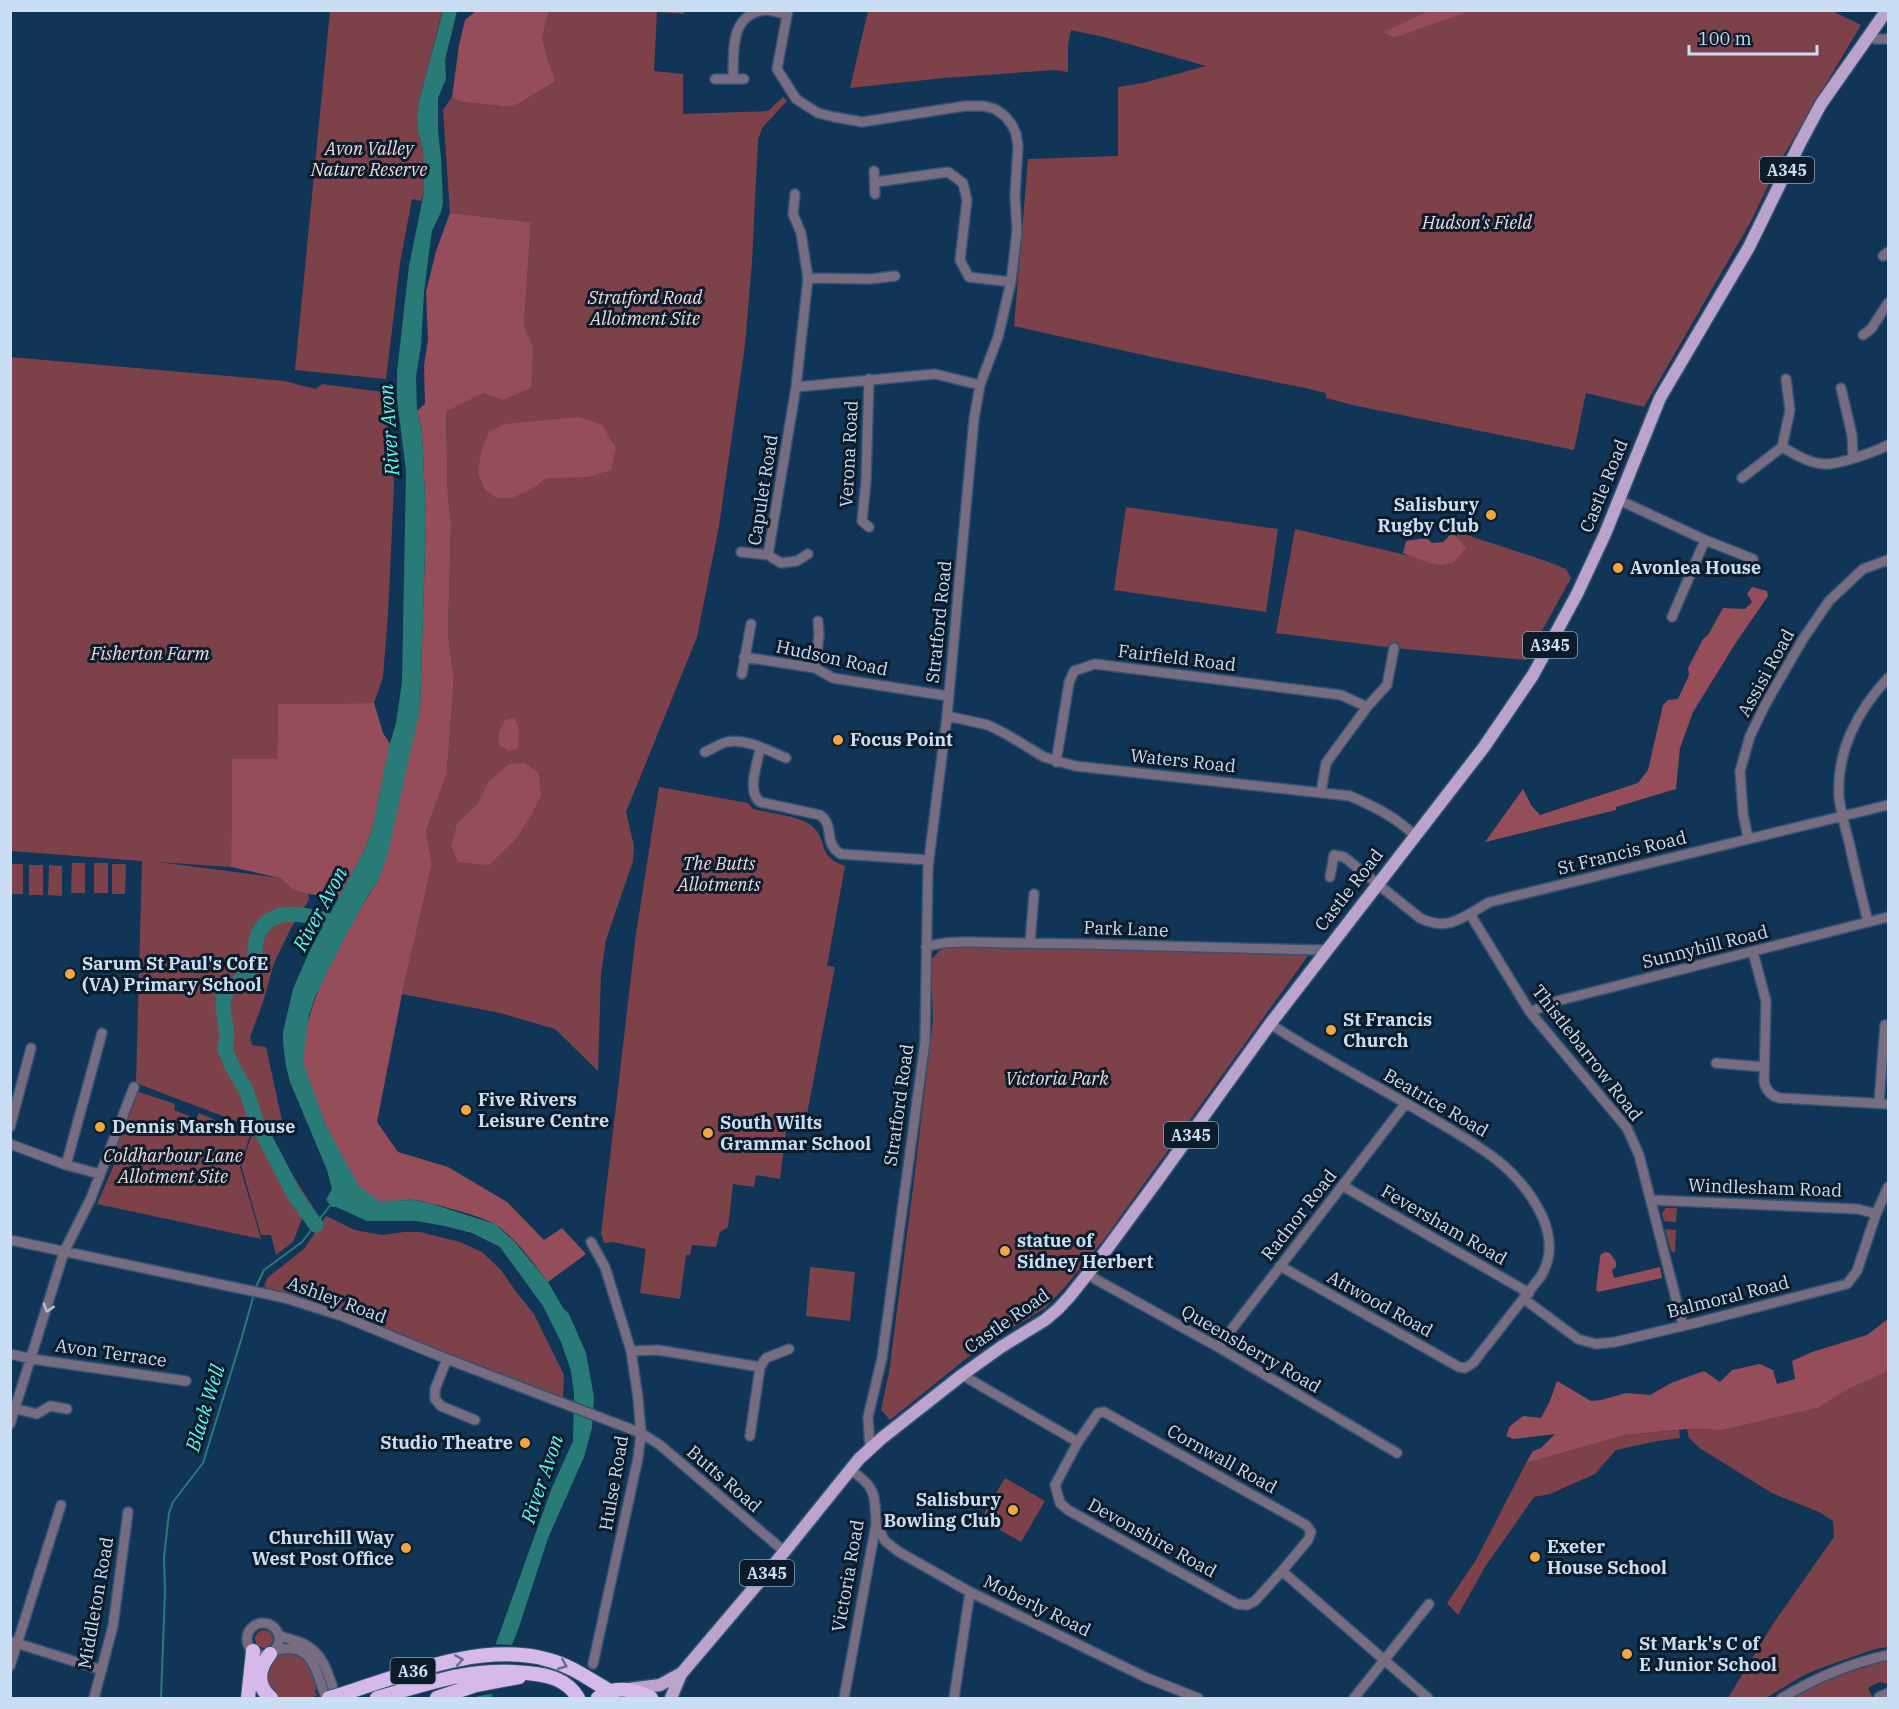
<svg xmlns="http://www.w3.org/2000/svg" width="1899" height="1709" font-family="'IBM Plex Serif',serif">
	<rect width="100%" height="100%" fill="#113557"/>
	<path fill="#7d414a" d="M1470,10H1830L1861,25L1779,163L1750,223L1644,407L1586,393L1574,450L1357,406L1326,398V393L1305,388L1152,357L1014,326L1028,159L1118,156V87L1143,83L1206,66L1108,38L1071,30L1068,44V72L1055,70L944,78L850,88L868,11H1428L1385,32L1394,38Z
		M330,11H442V13L419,101L417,117L418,131L423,150L424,192L421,201L412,199L400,263L386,379L295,370Z
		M549,11H685L684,14L657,12L654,71L683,74V114L768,111L783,97L787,101L762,128L758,140L752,262L745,345L719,526L697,637L626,812L634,846L633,861L606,940L601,974L598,1071L555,1029L500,1013L402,994L432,864L426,831L447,773L454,677L448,635L451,525L448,498L446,412L484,393L533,346L524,326L531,222L450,213L443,110L452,97L461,102L513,107L556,81L549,63L542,38Z
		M10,357L284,381L316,389L322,384L383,392V410L390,433L394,485L388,614L383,677L374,703L278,704L277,760L232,759L231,867L158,862L280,878L294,890L308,894L309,900L291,928L274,963L263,1002L250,1037L252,1045L266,1047L284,1130L267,1133L136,1083L142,861L11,851Z
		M1126,507L1278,529L1266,612L1114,590Z
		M1295,529L1449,565L1458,532L1549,562L1566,569L1571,578L1526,660L1394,648L1276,633Z
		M659,787L748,803L753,809C768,813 802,816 813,827C829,842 816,856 845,866L827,966L835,967L806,1119L788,1117L780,1179L756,1175L754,1187L733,1184L728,1227L720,1232L716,1247L692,1245L690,1255H686L680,1299L640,1293L646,1249L613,1242L604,1243L601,1234L636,934Z
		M72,863H85V893H71Z
		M94,863H108V893H94Z
		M11,864H23V894H11Z
		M112,864H126L125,894H112Z
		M29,865H43V895H29Z
		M49,865L62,866V896L48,895Z
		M943,947L1310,953L1105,1238L1064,1288L1045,1308L978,1349L890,1420L881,1410L889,1372L914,1180L933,1020L931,960Z
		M136,1091L175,1104L174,1110L196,1119L199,1113L250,1135L240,1167L261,1239L97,1204L121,1149L114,1146Z
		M252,1135L269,1144L279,1154L313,1207L303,1216L293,1242L276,1255L271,1235H261L241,1165Z
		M1666,1208H1677L1676,1222L1664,1221L1662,1213Z
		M326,1216L355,1230L382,1235L404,1232H420L460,1242L482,1252L501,1270L514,1289L534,1314L564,1375L563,1398L304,1298L264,1287L267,1278L304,1249Z
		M1665,1229L1676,1230L1675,1253L1671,1251Z
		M810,1267L855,1272L850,1321L806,1316Z
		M1888,1371V1647L1875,1649L1818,1669L1804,1675L1766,1698H1728L1773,1624L1834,1537L1833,1521L1819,1512L1772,1493L1701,1449L1689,1438L1687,1429L1723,1430L1818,1408L1847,1390Z
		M1679,1430L1680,1438L1657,1441L1616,1450L1595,1474L1550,1494L1534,1497L1485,1567L1458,1615L1447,1603L1476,1560L1526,1463L1626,1435Z
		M1005,1478L1045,1501L1021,1542L981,1519Z
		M255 1639a9 9 0 1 1 18 0a9 9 0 1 1-18 0Z
		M292,1652C310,1657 313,1672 318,1689L315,1690L317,1696L307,1698H278L265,1684C267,1664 269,1654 292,1652Z
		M1888,1660V1684L1879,1682L1868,1688L1873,1698H1792C1823,1679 1853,1671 1888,1660Z"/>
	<path fill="#954d59" d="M476,11H549L542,38L549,63L556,81L513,107L461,102L452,97L459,45L465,20Z
		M1428,11H1470L1394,38L1384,32Z
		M450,213L531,222L524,326L533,346L531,388L503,400L484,393L446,412L448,498L451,525L448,635L454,677L447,773L426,831L432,864L402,994L377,1122L398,1152L448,1167L507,1202L544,1240L562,1228L586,1254L548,1282C533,1263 517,1239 496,1225C486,1217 428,1202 414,1200C404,1199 386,1204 378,1201C358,1194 346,1165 337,1148C327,1128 303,1080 303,1059C304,1015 323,977 343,940C354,919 365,899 378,881L420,709L426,520L422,432L417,411L425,404L424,366L428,339L426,292L436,251Z
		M579,417L602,425L616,448L611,470L588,477L547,478L532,489L512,498H497L485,490L478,473L481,452L489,432L504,424Z
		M1452,533L1458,538L1466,548C1462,552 1457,560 1452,563C1439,569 1415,558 1403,553L1406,541L1427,538L1432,543L1443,542Z
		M1752,587L1767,591L1768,596L1735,644L1693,712L1680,748L1676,789L1616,807V810L1485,842L1523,789L1531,805L1540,815L1638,783L1648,770L1663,705L1668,700L1678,699L1689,675L1688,668L1703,639L1708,635L1723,608L1745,609L1752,602L1747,594Z
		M374,703L383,733L390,744L373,827L363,853L339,897L308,894L294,890L280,878L231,867L232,759H277L278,704Z
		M515,718L519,730L518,749L509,751L498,744L499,732L505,720Z
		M525,763L539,774L541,796L531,815L516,839L489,865L458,862L451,846L457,824L477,805L489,781L509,764Z
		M1606,1252L1610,1253L1616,1262V1267L1612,1270L1614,1278L1660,1267L1662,1278L1598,1292L1596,1290L1600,1257L1601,1254Z
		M1888,1319V1371L1847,1390L1818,1408L1723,1430L1687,1429L1626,1435L1526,1463L1533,1451L1541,1448L1555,1434L1513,1439L1506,1436L1510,1426L1523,1416L1541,1418L1550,1401L1557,1381L1591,1401L1601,1400L1626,1393L1650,1395L1671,1383L1704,1371L1720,1382L1732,1370L1760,1364L1773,1370L1777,1384L1795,1379L1792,1361L1812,1352L1867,1335Z"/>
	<path fill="#297b77" d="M443,11H457L445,60L446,79L438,98V131L441,158L443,203L441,212L432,231L430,245L424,292L421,346L416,376L417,411L422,432L426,520L420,709L387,857L378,881L368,895L348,931L315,997L309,1015L303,1061L325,1124L359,1186L379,1201L414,1200L432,1204L495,1224L514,1241L548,1282L563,1308L569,1314L586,1353L594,1397L592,1428L584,1457L548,1538L519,1627L491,1698H477V1696L551,1490L573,1441L574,1393L571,1371L561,1342L543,1306L500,1247L472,1233L445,1226L416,1221H367L336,1207H332L326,1200L332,1189L327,1170L290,1082L286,1066L283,1043V1032L293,989L310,950L363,853L373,827L388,750L396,723L402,682L406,471L397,399V372L409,266L424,192L423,150L418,131L417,117L419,101Z"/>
	<path fill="#113557" d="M492,1644L515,1645L496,1693L474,1697Z"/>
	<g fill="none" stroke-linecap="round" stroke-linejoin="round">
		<path stroke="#297b77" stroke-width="2" d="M255,1289L264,1270L302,1242L332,1203
			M161,1698L165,1592L164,1557L169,1513L173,1502L203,1463L242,1337L254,1294"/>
		<path stroke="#297b77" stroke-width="15" d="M316,1225L295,1196L257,1123L246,1090L233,1068L225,1049L227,1034L223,1009L224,994C233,985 249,976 253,964C256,954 254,941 259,932C275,904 310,916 335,922"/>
		<g stroke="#325373" stroke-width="12">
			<path id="minor" d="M768,10L786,14
				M788,10L777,69L796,99L818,113L834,117L862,122L965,106H984L995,109L1005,116L1012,125L1016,134L1018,146L1015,195L1017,231L1011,282L998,337L980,385L974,419L947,716L928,867L925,1042L882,1358L868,1417L870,1449
				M1869,37L1875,39H1888
				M715,79H744
				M733,79C734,51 729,14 766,10
				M874,171L875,194
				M876,182L948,172L963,183L967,200L960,260L969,277L1011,282
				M795,194L793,214L801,233L808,278L796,387L768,555L781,563L797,561L808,554
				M1883,256L1888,252
				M808,278L870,279L895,276
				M1863,335L1871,329L1888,303
				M796,387L935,374L980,385
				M1841,388L1852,435L1853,458
				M1782,447C1795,454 1810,464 1825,464C1838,465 1877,451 1888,445
				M1742,478L1782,447L1790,410L1786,379
				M1619,500L1705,540L1753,559
				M869,527L862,521L866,481L869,379
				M741,552L768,555
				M1672,617L1705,540
				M744,657L815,668L833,678L948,696
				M815,668L819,635L818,621
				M742,674L751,624
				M947,716L988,725L1006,734L1044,757L1075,766L1350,796C1373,806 1396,817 1414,835
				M760,748C758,763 746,791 760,802L820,815C836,826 822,843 841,854L928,860
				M705,752C712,749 719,744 727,742C746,738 769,751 786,758
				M1056,762L1069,683L1074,671L1095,664L1341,695L1367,707
				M1321,792L1326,763L1367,707L1387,685L1394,648
				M1748,839L1743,813L1740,771L1750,736L1766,703L1803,639L1829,601L1863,569L1888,560
				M1330,877L1334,855L1344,857L1420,918C1450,933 1465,915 1490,902L1888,805
				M1470,914L1530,1012L1627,1128L1639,1155L1683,1326
				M1868,922C1862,897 1855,871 1850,846C1846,830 1841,814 1839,797C1836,751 1858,710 1888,678
				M1030,943L1034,894
				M926,947C945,939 990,943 1012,943C1117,944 1221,948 1326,950
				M1753,952L1766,1001L1764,1081C1766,1091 1771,1096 1780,1098L1888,1104
				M1530,1012L1557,1001L1888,917
				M1270,1024C1306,1047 1343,1068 1381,1089C1402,1101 1423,1113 1445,1126C1487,1151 1522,1172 1543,1218C1551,1237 1552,1258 1541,1276L1473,1363L1465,1368L1459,1367L1280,1266
				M1716,1063L1764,1067
				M1879,1102L1885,1025
				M10,1127L31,1048
				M10,1144L66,1165L100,1174
				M66,1165L102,1033
				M1343,1186L1529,1293
				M1652,1200L1858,1209L1876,1214
				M10,1240L285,1298L342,1316L447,1359L641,1433L660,1445L785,1552
				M591,1242L605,1267L631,1351L638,1398L641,1433L638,1458L593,1664
				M1088,1275L1218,1347L1397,1453
				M1524,1299L1578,1339L1596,1344L1615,1342L1699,1322L1847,1284L1857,1271L1876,1214L1888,1187
				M1218,1347L1406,1103
				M631,1351L658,1350L760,1367L750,1436
				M10,1354L32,1359L186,1381
				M447,1359L435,1389V1399L441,1406L475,1420
				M760,1367L766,1358L789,1349
				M962,1375L1078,1442L1098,1413L1104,1412L1306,1525L1311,1532L1308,1540L1282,1571L1428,1698
				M17,1409L37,1414L50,1406L67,1409
				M10,1424L64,1252L91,1198L134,1087
				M1078,1442L1055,1485L1060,1503L1068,1510L1237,1604L1247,1605L1255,1601L1282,1571
				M876,1524L885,1541L899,1552L970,1592L1147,1678L1198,1698
				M247 1639a16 16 0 1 1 32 0a16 16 0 1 1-32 0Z
				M279,1635C287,1639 295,1640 302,1643C325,1653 329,1677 336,1698
				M13,1642L102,1670
				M274,1651C312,1639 316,1671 326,1698
				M10,1666L61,1505
				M1879,1697L1888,1693
				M94,1698L113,1626L128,1512
				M844,1698L876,1524C875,1495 876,1486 850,1470
				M954,1698L970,1592
				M1354,1698L1429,1604
				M1782,1698C1815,1678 1851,1663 1888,1655"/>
		</g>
		<g stroke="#325373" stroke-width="15">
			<path id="major" d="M629,1689L660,1685L680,1674
				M671,1698L681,1674L776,1562L859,1459L882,1438L962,1375L1001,1347L1045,1320L1058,1309L1070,1296L1101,1257L1157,1181L1270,1024L1484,747L1533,675L1577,594L1605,534L1660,398L1749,247L1800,143L1821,104L1887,10"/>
		</g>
		<g stroke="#325373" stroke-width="16">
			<path id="highway" d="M270,1654C258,1669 255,1685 271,1698
				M343,1694C404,1674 484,1641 549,1660C572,1666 590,1680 610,1691
				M248,1698L253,1651
				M377,1698C429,1683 472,1667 527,1673C548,1675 567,1679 578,1698
				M437,1698L476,1685L519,1677
				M598,1698C614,1685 634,1689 651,1698"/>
		</g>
		<use href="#minor" stroke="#776c80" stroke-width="9"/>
		<use href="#major" stroke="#bba3cc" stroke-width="12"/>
		<use href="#highway" stroke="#d5b9ea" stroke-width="14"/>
		<g stroke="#325373" stroke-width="16" stroke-linecap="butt">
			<path id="highway-bridge" d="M329,1698L343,1694"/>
		</g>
		<use href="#highway-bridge" stroke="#d5b9ea" stroke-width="14"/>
	</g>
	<defs><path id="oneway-chevron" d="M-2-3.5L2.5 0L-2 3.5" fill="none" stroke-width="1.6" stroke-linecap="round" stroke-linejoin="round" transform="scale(1.5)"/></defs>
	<use stroke="#b4c1d6" href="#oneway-chevron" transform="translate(48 1308) rotate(107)"/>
	<g stroke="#716a8a">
		<use href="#oneway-chevron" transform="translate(459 1660) rotate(-10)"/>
		<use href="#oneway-chevron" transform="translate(563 1665) rotate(22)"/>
	</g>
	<g fill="#f1a63f" stroke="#0d1c2b" stroke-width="2">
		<circle cx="1491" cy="515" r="6"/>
		<circle cx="1618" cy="568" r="6"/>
		<circle cx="838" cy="740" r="6"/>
		<circle cx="70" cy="974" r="6"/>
		<circle cx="1331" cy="1030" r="6"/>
		<circle cx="466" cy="1110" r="6"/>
		<circle cx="100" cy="1127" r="6"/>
		<circle cx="708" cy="1133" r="6"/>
		<circle cx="1005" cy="1251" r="6"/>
		<circle cx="525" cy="1443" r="6"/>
		<circle cx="1013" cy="1510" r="6"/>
		<circle cx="406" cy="1548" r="6"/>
		<circle cx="1535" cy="1557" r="6"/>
		<circle cx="1627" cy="1654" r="6"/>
	</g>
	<g text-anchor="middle" stroke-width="6" stroke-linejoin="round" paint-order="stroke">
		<g fill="#0d1c2b" stroke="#91a3b7" stroke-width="1.5">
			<rect x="1760" y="157" width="54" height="26" rx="4.5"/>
			<rect x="1523" y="632" width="54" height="26" rx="4.5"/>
			<rect x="1164" y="1122" width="54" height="26" rx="4.5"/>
			<rect x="740" y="1560" width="54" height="26" rx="4.5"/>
			<rect x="390.5" y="1658" width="45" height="26" rx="4.5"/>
		</g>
		<g font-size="16" font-weight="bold" fill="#c9ddf3">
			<text x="1787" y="176">A345</text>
			<text x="1550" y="651">A345</text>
			<text x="1191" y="1141">A345</text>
			<text x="767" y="1579">A345</text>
			<text x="413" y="1677">A36</text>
		</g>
		<g font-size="18" font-style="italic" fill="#f1dadc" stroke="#0d1c2b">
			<text x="369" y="155">Avon Valley<tspan x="369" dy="21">Nature Reserve</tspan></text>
			<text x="1477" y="229">Hudson's Field</text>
			<text x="645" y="304">Stratford Road<tspan x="645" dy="21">Allotment Site</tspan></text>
			<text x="150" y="660">Fisherton Farm</text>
			<text x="719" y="870">The Butts<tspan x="719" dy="21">Allotments</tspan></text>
			<text x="1057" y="1085">Victoria Park</text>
			<text x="173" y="1162">Coldharbour Lane<tspan x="173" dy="21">Allotment Site</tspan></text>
		</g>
		<g font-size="18" fill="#c9ddf3" stroke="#0d1c2b">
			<text transform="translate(849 454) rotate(-87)" y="6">Verona Road</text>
			<text transform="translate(1604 486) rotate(-68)" y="6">Castle Road</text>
			<text transform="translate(763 490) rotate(-81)" y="6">Capulet Road</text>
			<text transform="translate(939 622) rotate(-84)" y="6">Stratford Road</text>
			<text transform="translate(832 658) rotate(12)" y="6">Hudson Road</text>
			<text transform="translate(1177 658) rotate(7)" y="6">Fairfield Road</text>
			<text transform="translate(1766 673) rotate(-61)" y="6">Assisi Road</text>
			<text transform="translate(1183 761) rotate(6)" y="6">Waters Road</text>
			<text transform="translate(1622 853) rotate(-14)" y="6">St Francis Road</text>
			<text transform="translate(1349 890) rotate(-52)" y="6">Castle Road</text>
			<text transform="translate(1126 929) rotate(2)" y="6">Park Lane</text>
			<text transform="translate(1705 947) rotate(-14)" y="6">Sunnyhill Road</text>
			<text transform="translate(1587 1053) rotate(52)" y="6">Thistlebarrow Road</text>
			<text transform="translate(1436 1103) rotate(30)" y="6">Beatrice Road</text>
			<text transform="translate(899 1105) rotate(-82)" y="6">Stratford Road</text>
			<text transform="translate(1765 1188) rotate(2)" y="6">Windlesham Road</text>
			<text transform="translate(1299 1215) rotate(-52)" y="6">Radnor Road</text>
			<text transform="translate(1444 1225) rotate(30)" y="6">Feversham Road</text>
			<text transform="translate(1728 1297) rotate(-14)" y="6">Balmoral Road</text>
			<text transform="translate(337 1300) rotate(20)" y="6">Ashley Road</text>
			<text transform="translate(1380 1304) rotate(29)" y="6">Attwood Road</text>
			<text transform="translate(1007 1321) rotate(-35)" y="6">Castle Road</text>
			<text transform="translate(1251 1349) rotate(30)" y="6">Queensberry Road</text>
			<text transform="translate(111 1353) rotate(8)" y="6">Avon Terrace</text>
			<text transform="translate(1222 1459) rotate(29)" y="6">Cornwall Road</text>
			<text transform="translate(724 1479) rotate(41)" y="6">Butts Road</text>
			<text transform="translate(614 1483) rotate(-80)" y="6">Hulse Road</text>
			<text transform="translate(1152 1538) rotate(29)" y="6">Devonshire Road</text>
			<text transform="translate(848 1576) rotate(-80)" y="6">Victoria Road</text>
			<text transform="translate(96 1603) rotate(-80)" y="6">Middleton Road</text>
			<text transform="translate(1037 1606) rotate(26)" y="6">Moberly Road</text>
		</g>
		<g font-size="18" font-weight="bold" fill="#c9ddf3" stroke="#0d1c2b" text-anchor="start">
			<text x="1479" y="511" text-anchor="end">Salisbury<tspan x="1479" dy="21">Rugby Club</tspan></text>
			<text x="1630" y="574">Avonlea House</text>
			<text x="850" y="746">Focus Point</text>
			<text x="82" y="970">Sarum St Paul's CofE<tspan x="82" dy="21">(VA) Primary School</tspan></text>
			<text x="1343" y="1026">St Francis<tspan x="1343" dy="21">Church</tspan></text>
			<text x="478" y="1106">Five Rivers<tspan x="478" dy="21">Leisure Centre</tspan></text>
			<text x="720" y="1129">South Wilts<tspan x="720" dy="21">Grammar School</tspan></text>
			<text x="112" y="1133">Dennis Marsh House</text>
			<text x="1017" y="1247">statue of<tspan x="1017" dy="21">Sidney Herbert</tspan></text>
			<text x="513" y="1449" text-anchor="end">Studio Theatre</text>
			<text x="1001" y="1506" text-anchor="end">Salisbury<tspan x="1001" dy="21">Bowling Club</tspan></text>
			<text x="394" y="1544" text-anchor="end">Churchill Way<tspan x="394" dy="21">West Post Office</tspan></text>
			<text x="1547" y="1553">Exeter<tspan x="1547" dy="21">House School</tspan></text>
			<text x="1639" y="1650">St Mark's C of<tspan x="1639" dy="21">E Junior School</tspan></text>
		</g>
		<g font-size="20" font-style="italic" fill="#61f8f1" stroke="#0d1c2b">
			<text transform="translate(389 430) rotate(-94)" y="7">River Avon</text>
			<text transform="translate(320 909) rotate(-62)" y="7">River Avon</text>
			<text transform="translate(205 1408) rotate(-73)" y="7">Black Well</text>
			<text transform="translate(542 1479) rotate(-71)" y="7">River Avon</text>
		</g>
	</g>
	<rect width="1899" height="1709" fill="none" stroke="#c9ddf3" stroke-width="24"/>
	<path d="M1689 45v9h128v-9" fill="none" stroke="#c9ddf3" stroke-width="3"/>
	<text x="1698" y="45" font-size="18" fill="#c9ddf3" stroke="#0d1c2b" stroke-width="4.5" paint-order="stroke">100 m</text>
</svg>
